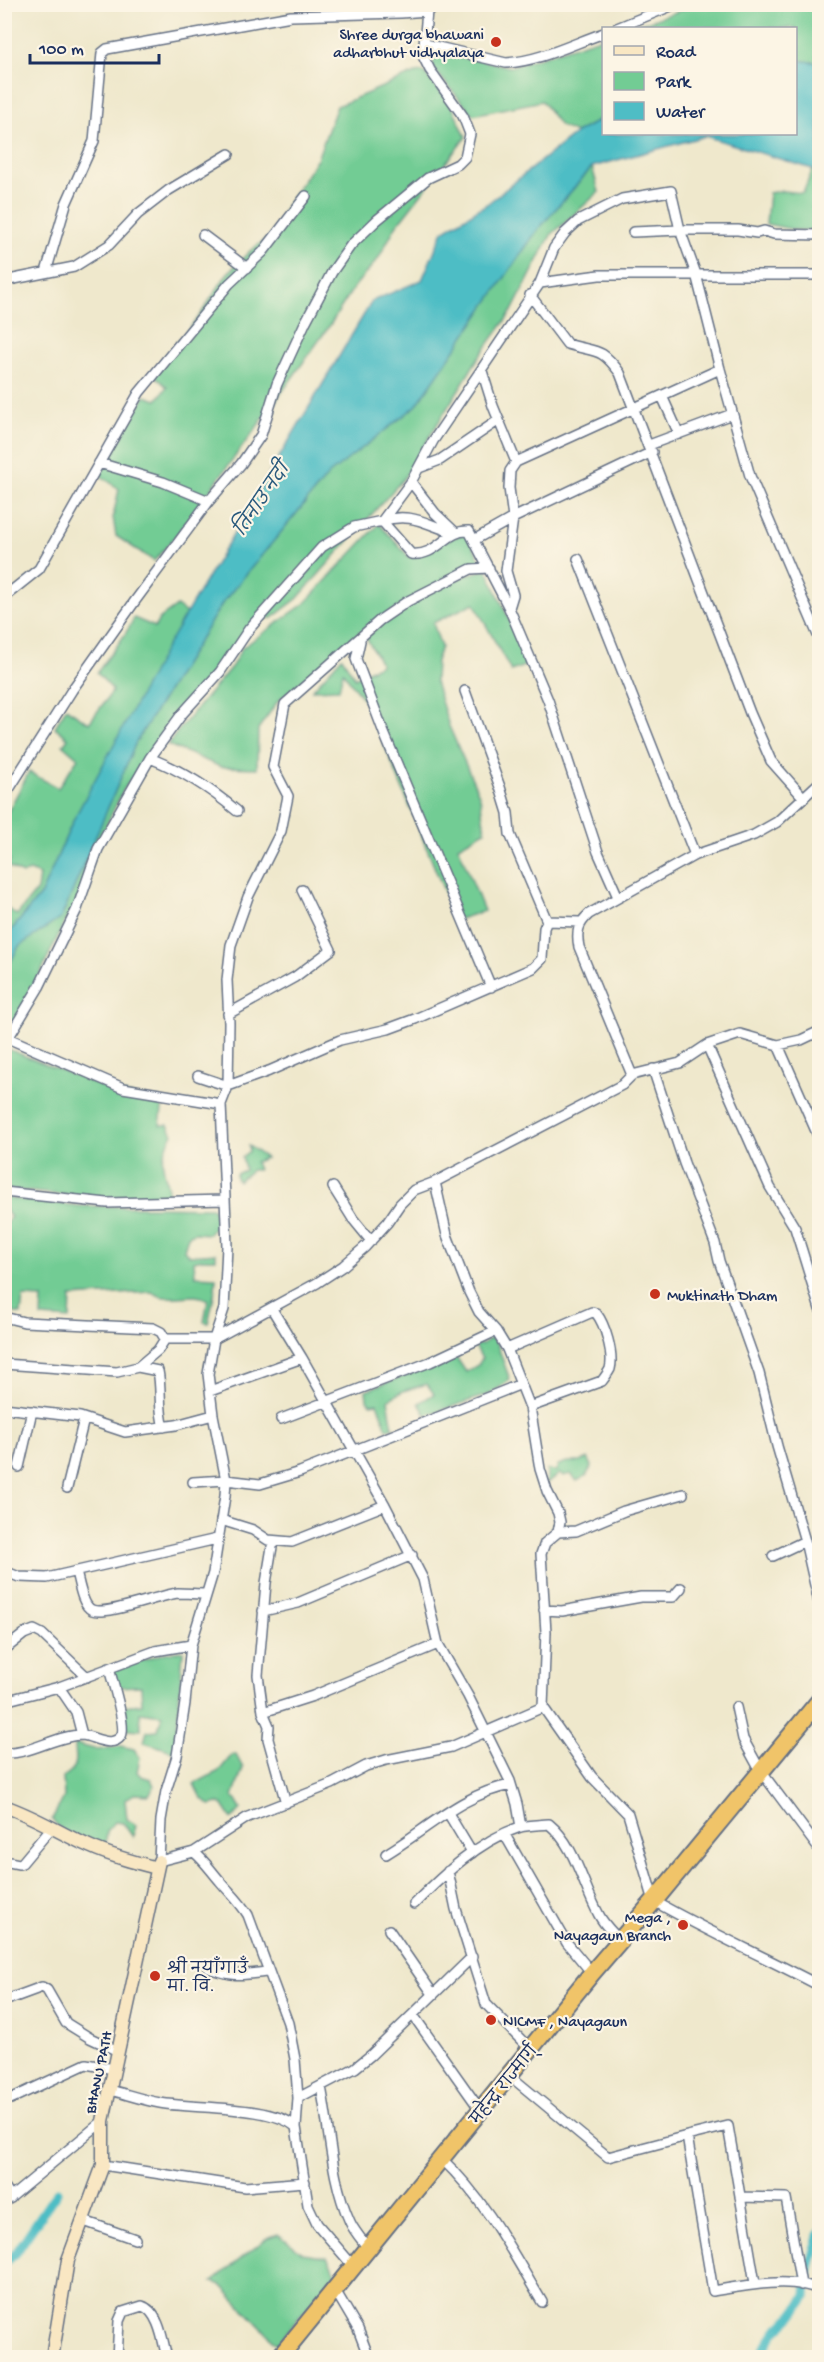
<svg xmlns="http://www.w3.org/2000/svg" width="824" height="2362" font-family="'Gochi Hand','Playpen Sans Deva',sans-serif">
	<rect width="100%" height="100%" fill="#fcf5e5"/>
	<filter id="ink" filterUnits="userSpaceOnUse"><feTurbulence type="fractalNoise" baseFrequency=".0167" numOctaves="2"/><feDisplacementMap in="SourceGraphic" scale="12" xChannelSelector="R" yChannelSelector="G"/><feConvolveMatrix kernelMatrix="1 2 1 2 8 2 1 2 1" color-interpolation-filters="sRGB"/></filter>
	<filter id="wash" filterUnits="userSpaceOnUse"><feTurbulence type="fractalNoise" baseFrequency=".008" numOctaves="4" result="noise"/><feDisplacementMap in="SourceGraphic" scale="24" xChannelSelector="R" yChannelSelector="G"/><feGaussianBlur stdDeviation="1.35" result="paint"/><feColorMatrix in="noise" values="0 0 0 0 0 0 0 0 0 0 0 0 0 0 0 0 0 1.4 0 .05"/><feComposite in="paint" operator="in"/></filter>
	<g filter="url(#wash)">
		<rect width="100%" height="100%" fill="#efe8cc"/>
		<path fill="#72cc94" stroke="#467e79" stroke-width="1.5" d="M697,5H819V63L796,60V28H628Z
			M603,37V118L576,133L560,126L542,101L473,115L433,68L434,55L480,60L510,67Z
			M423,72L450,102L466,137L396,226L378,259L354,287L330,325L254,431L178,533L154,561L116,536L113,517L119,489L100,475L145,396L157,400L167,387L152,373L200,315L227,274L251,250L272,235L284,210L317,159L337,106L415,73Z
			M592,167L599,192L551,235L512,311L477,360L404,478L297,599L272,618L259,619L168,725L122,792L105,828L74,910L65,921L36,983L5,1037V972L19,946L61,918L136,742L223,602L329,474L416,406L536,232Z
			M813,169L819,171V231L796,230L766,224L769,193L782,191L803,193Z
			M379,524L409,557L466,532L481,562L373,622L278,701L258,729L257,768L221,767L168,745L178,731L232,666L242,648L304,604Z
			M487,570L529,664L511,671L474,603L433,623L441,647L436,661L435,682L449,726L480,797L485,831L458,846L484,911L456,920L369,707L343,672L339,689L312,690L342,657L355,678L381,664L366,637C392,613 453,574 487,570Z
			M177,606L186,613L74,819L41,894L5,938V907L17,915L37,890L39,875L30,871L22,874L7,866L10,860L5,857L4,819L29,772L58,788L78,758L63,745L68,738L55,727L66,708L89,723L112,692V689L97,673C110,653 124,640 134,618L155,627L159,619Z
			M5,1048L113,1091L163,1102L160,1125H168L173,1134C155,1166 166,1166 169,1198L131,1202L5,1189Z
			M249,1146L266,1158L255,1162L258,1170H252L238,1181L236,1178V1174L245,1170L242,1157L249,1151Z
			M5,1198L80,1206L213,1208C216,1219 217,1225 209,1234L194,1233L188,1236L184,1250L189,1255L216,1253V1259H202L194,1261L195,1276L216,1277C216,1291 211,1309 208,1323L204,1322L208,1300C191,1289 169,1305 152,1292L71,1297L70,1319L41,1317L42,1298L23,1297L21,1314L8,1312L12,1295L5,1292L4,1228L11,1216L5,1210Z
			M491,1338L497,1344L510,1380L490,1394L426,1415L419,1403L434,1394L427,1384L403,1391L388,1400L393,1428L387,1429L377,1403L371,1404L367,1400L366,1390L456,1357L466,1372L478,1365L482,1359L475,1345L482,1344Z
			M588,1458L592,1466L586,1476L577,1481L571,1474L563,1476L560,1474L547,1483V1470L556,1471L558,1465L567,1462H580Z
			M183,1651L175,1752L144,1742L147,1731L158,1730L162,1715L140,1712L141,1730L126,1729L123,1706L142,1704L141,1686L117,1687L113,1670L165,1653Z
			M75,1744L98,1750L120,1746L134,1749L140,1758L137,1772L141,1776L151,1779L154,1786L149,1795L134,1794L125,1800L127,1819L136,1825L133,1837L123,1823L115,1822L107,1831L105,1849L61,1830L52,1819L64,1797L63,1777C81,1766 75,1760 75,1744Z
			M232,1755H236L243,1768L233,1796L241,1809L232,1819L223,1805L218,1803L210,1805L201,1798L194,1784L219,1771Z
			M278,2234L303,2253L327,2257L336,2273L277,2344L221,2285L212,2282L267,2238Z"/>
		<path fill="#4ebdc5" stroke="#347692" stroke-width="1.5" d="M796,60L819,63V171L705,136L592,167L536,232L416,406L329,474L223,602L136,742L61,918L19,946L5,972V938L41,894L74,819L165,649L372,301L422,280L443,231L487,204L576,133L603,118L604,134H796Z"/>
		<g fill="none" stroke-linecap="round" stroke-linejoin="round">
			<path stroke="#4ebdc5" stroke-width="9" d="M4,2264L16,2253L57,2192
				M758,2358L776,2331L792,2316L806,2297L807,2279L820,2232"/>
		</g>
	</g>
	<g filter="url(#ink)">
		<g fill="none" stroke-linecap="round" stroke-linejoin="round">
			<g stroke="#657084" stroke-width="12">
				<path id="street" d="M427,11L440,4
					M617,28L676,4
					M425,44L506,63C540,61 572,44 604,33
					M633,232L680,230H738L757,233L764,231L774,234L820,235
					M203,235L247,268
					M4,281L74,267L109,245L138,214L169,190L229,154
					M540,283L599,275H820
					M530,295L567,344C597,353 600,346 620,373L750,713L771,761L804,798
					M482,371L493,406L516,462L510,471L509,488L513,518L506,571L513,595L509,608L548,700L598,852L618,897
					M662,396L679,434
					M649,445L732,414
					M516,462L720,369
					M99,463L163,482L209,501
					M419,468L440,460L499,420
					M411,482L435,513L456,533C428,526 412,511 382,521L411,554C438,557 446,529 469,531L509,608
					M474,540L513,518L652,452
					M578,559L695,855
					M489,568L471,569L408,601L380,620L285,704L273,767L288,796L281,831L248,897L231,945L227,980L229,1023L228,1086L221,1104L227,1246L225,1289L224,1309L214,1339L208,1374L213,1415L226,1480L225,1496L213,1573L191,1645L185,1703L177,1756L166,1791L161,1820L159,1861L194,1852L248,1817L332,1784L366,1766L386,1760L451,1747L543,1707
					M4,597L39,569L139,393L229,284L263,252L306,196
					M360,641L356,659L384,733L491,987
					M820,689V694
					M465,691L500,787L508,813L510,834L547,921
					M150,758C183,771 211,789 237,811
					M4,797L72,690L135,601L209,501L241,464L261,435L277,384L305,323L332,272L351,245L377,220L428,178L458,164L465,157L470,134L463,116L430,70L423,56L427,11L401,13L291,16L107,49L102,53L94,141L66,204L46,272
					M228,1014L295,977L331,950L302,890
					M10,1039L123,1088L221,1104
					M4,1045L39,987L77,909L98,849L150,758L182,714L220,672L249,629L322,547L354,527L382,521L411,482L433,441L540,283L554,248L565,233L578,221L622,199L671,191L680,230L696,274L720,369L750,476L820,640
					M707,1045L770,1187L795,1228L820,1309
					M778,1045L820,1140
					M653,1069L684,1163L715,1243L719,1261L759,1373L777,1446L805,1541L820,1607
					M632,1075L680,1063L707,1045L740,1034L778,1045L801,1040L820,1031
					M198,1076L228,1086L269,1071L340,1040L388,1029L415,1019L533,968L542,959L544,928L547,921L580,922
					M435,1182L447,1235L469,1292L479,1312L496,1331L507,1349L530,1407L540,1469L547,1491L558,1513L560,1522L558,1532L545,1543L541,1554L546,1632L543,1707L592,1777L628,1814L654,1901C708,1932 765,1957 820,1986
					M333,1187L353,1219L371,1241
					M4,1192L107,1203L224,1200
					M272,1309L302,1358L385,1505L423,1579L438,1644L468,1696L510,1781L517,1804L521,1827
					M4,1317L24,1322L153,1328L161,1332L165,1339H214L317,1283L343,1266L365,1247L387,1223L400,1204L414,1190L435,1182L622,1085L632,1075L579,947C576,932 578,924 589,914L695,855L754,835L777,822L820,782
					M507,1349L592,1312L596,1313C605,1324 614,1354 610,1369C608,1373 605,1377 602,1381L530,1407
					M4,1364L117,1372L138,1367L158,1350L165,1339
					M138,1367L158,1371C162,1390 158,1409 164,1427
					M210,1391L302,1358
					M4,1408L80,1417L125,1432L176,1425L213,1415
					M281,1419L430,1362L496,1331
					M19,1467L32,1411
					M193,1482L226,1480L260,1484L300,1472L521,1384
					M67,1488L84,1419
					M221,1520L253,1530L268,1540L292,1542L385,1505
					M558,1532L576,1531L624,1511L683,1494
					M273,1541L266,1583L258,1675L263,1712L269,1726L268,1739L286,1803
					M773,1556L805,1541
					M4,1571L19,1577L47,1578L217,1539
					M76,1572C79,1582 82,1606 92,1610C107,1616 159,1595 178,1593C187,1593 197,1594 206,1594
					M544,1610L562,1611L641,1597H673L681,1588
					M263,1611L298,1603L412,1555
					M4,1650L24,1634L34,1630L42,1634L87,1677
					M59,1687L76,1712L82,1735
					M4,1701L59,1687L155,1651L191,1645
					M736,1707L743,1739L760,1770L819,1849L820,1855
					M263,1712L313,1696L438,1644
					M4,1753C30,1755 56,1735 82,1735C93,1736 112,1749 121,1736C127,1728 112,1680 109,1668
					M448,1813L472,1853
					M505,1835L567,1943L592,1973
					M194,1852C205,1861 211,1871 220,1881C230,1893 240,1902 248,1915L288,2023L295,2059L298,2098
					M386,1854C426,1830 464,1793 511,1785
					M4,1861L19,1864L22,1863L52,1827
					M448,1871L456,1909L486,2004L531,2050
					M414,1904C444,1874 479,1841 520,1827C529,1825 540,1825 549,1824C575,1845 583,1886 599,1915C604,1925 613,1933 620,1941
					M389,1930L433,1994
					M209,1968C234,1977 241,1975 267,1972
					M4,2001L42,1987L47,1990L66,2023L90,2038L118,2051
					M413,2015L481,2111
					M509,2075L608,2157L687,2136L713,2291C742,2286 793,2276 820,2290
					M321,2087C330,2131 331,2181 350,2222C354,2231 362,2240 368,2248
					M110,2090C126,2094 143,2100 160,2103C194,2109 272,2105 296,2127L308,2205L317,2224L354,2267
					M4,2102L86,2064L114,2069
					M296,2127L298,2098L355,2068L371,2055L472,1957
					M687,2136L728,2126L755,2283
					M442,2159C486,2201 511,2250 542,2302
					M103,2165L245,2187L305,2182
					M4,2187L11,2198
					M740,2197L786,2198L801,2285
					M4,2203L103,2121
					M84,2221L135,2239
					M335,2290L358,2329L369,2358
					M117,2358L119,2321L123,2312L142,2306C159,2311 163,2342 167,2358"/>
			</g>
			<g stroke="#657084" stroke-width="15">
				<path id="secondary" d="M4,1806C34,1816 60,1833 89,1846C111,1856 134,1862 157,1868
					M52,2358L68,2260L103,2165V2121L159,1861"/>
			</g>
			<g stroke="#657084" stroke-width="20">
				<path id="highway" d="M279,2358L592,1973L654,1901L820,1700"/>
			</g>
			<use href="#street" stroke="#fff" stroke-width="9"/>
			<use href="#secondary" stroke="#f9e7c3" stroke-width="12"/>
			<use href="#highway" stroke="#f0c469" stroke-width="16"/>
		</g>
	</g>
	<g fill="#c8321e" stroke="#fcf5e5" stroke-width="2">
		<circle cx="496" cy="42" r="6"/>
		<circle cx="655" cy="1294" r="6"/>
		<circle cx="683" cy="1925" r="6"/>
		<circle cx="155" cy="1976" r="6"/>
		<circle cx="491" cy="2020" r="6"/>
	</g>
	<g text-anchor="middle" stroke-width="4.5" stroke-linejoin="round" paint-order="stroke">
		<g font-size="16" fill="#1b2f5e" stroke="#fcf5e5" text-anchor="start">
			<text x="484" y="39" text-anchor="end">Shree durga bhawani<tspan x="484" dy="18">adharbhut vidhyalaya</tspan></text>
			<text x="667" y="1300">Muktinath Dham</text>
			<text x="671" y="1922" text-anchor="end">Mega ,<tspan x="671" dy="18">Nayagaun Branch</tspan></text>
			<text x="167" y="1973">श्री नयाँगाउँ<tspan x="167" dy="18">मा. वि.</tspan></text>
			<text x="503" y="2026">NICMF , Nayagaun</text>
		</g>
		<g font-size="16" fill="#1b2f5e" stroke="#fcf5e5">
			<text transform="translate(97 2072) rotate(-78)" y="6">BHANU PATH</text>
			<text transform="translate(503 2084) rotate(-51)" y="6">महेन्द्र राज्मार्ग्</text>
		</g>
		<g font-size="18" font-style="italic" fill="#2a5a7d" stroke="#fcf5e5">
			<text transform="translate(261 499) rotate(-56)" y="6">तिनाउ नदी</text>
		</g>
	</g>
	<rect width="824" height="2362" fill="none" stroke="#fcf5e5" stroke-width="24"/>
	<rect x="602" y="27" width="195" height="108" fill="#fcf5e5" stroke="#a2a6af" stroke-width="1.5"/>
	<rect x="614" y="46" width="30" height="9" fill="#f9e7c3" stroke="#a2a6af" stroke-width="1.5"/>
	<text x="656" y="57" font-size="18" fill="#1b2f5e">Road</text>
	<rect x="614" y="72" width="30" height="18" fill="#72cc94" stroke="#a2a6af" stroke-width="1.5"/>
	<text x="656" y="87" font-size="18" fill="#1b2f5e">Park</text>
	<rect x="614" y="102" width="30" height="18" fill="#4ebdc5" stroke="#a2a6af" stroke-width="1.5"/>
	<text x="656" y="117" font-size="18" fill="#1b2f5e">Water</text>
	<path d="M30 54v9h129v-9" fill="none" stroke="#1b2f5e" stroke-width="3"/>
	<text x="39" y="54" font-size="18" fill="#1b2f5e" stroke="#fcf5e5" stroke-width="4.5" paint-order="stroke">100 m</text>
</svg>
